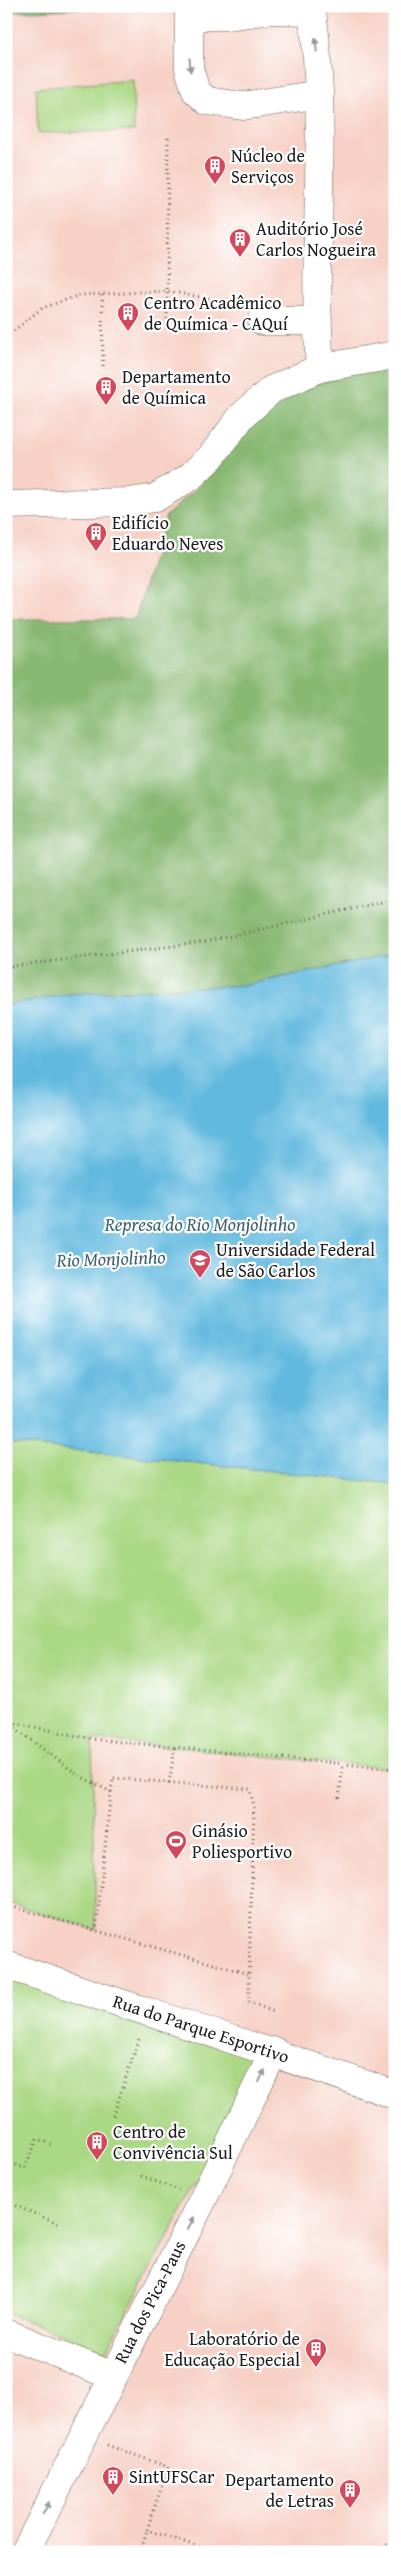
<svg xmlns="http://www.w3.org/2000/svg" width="401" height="2558" font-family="'Gentium Book Plus',serif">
	<rect width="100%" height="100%" fill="#fff"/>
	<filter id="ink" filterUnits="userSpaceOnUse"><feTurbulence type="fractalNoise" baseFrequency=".02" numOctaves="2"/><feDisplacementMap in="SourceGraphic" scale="10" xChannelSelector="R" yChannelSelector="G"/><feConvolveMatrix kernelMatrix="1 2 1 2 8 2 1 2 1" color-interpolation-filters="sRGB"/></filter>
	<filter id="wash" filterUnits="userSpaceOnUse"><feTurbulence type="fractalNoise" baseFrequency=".0096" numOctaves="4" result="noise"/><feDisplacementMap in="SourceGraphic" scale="20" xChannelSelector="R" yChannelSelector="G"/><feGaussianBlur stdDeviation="1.12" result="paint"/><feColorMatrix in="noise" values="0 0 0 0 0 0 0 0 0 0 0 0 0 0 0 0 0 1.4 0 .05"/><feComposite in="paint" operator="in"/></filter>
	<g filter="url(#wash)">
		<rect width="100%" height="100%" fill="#eeddbc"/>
		<path fill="#f7d1c6" d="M6,6H395V2552H6Z"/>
		<path fill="#abd885" stroke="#647a50" d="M133,80L134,131L38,133L36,88Z
			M6,1443L395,1484V1769L92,1739L96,1930L6,1902Z
			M6,1971L266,2056L106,2351L6,2313Z"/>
		<path fill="#88b872" stroke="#526a47" d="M15,6H134L11,12Z
			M395,363V954L245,985L71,994L6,1005V619H135L166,516L199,486L256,403L372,367Z"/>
		<path fill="#62b9df" stroke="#3f6a7e" d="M395,954V1484L6,1443V1005L71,994L245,985Z"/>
	</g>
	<g filter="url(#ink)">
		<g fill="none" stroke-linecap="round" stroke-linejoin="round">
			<g stroke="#666054" stroke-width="29">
				<path id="minor" d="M189,6V69L196,91L207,101L243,106L320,94
					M190,16H225L272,10L312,11C329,129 311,249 320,368
					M262,321H316
					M6,505L128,502L155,498L190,477L211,457L242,416L271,390L320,368L395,355
					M6,1965C136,2009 266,2049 395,2095
					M6,2333L113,2376
					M25,2552L203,2199L274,2051"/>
			</g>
			<path stroke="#666054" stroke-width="3" stroke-dasharray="1 4" stroke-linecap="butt" d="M337,9L389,6
				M102,295L103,366
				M167,329L168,136
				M6,337L42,308L80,295L167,291L217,300L239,310
				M6,967L205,942L395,899
				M6,1721L92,1739L395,1769
				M7,1722L78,1775L111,1792L96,1930
				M169,1783L175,1747
				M111,1792L113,1778L250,1789L254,1808L249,1974
				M339,1798L343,1764
				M6,1905L249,1974V2002L274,2012
				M113,2116L140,2036
				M6,2162L25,2168L37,2139L53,2145
				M141,2176L179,2190
				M6,2202L58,2223
				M107,2445L168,2467L147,2530L215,2552
				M140,2552L147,2530
				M382,2552L385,2544L395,2548"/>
			<use href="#minor" stroke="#fff" stroke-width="28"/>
		</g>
		<defs><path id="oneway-solid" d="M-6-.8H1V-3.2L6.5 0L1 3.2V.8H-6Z" transform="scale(1.25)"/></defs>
		<g fill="#999">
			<use href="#oneway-solid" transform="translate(316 45) rotate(-96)"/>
			<use href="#oneway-solid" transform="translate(190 65) rotate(86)"/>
			<use href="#oneway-solid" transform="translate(262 2076) rotate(-64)"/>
			<use href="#oneway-solid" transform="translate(191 2223) rotate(-63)"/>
			<use href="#oneway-solid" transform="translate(46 2508) rotate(-63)"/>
		</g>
	</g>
	<defs>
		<g id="building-pin" transform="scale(1.125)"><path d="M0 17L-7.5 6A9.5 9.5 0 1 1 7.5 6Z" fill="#d1495b" stroke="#fff"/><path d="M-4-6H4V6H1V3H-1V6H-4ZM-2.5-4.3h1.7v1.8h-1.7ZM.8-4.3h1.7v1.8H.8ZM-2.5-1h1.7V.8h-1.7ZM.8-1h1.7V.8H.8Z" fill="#fff"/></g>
		<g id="university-pin" transform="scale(1.125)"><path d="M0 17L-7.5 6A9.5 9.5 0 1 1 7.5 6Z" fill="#d1495b" stroke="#fff"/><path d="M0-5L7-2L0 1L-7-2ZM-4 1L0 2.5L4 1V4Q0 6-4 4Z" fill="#fff"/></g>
		<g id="stadium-pin" transform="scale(1.125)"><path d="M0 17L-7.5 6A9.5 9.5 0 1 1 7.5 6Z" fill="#d1495b" stroke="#fff"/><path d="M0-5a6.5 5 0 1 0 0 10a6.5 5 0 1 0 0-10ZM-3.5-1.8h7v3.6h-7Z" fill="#fff"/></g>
	</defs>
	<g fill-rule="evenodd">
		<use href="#building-pin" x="215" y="166"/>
		<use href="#building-pin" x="240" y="239"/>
		<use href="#building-pin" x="128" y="313"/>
		<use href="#building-pin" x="106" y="387"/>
		<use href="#building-pin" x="96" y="533"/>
		<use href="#university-pin" x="200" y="1260"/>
		<use href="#stadium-pin" x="176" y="1841"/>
		<use href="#building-pin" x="97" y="2142"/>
		<use href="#building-pin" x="316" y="2349"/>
		<use href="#building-pin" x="113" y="2477"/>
		<use href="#building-pin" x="350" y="2490"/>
	</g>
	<g text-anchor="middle" stroke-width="4.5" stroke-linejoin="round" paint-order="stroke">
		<g font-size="18" fill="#1c1c1c" stroke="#fff" text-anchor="start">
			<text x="231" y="162">Núcleo de<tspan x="231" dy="21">Serviços</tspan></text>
			<text x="256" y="235">Auditório José<tspan x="256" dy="21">Carlos Nogueira</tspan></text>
			<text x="144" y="309">Centro Acadêmico<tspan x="144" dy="21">de Química - CAQuí</tspan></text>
			<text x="122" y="383">Departamento<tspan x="122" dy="21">de Química</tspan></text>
			<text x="112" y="529">Edifício<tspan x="112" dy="21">Eduardo Neves</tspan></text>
			<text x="216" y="1256">Universidade Federal<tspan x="216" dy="21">de São Carlos</tspan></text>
			<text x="192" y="1837">Ginásio<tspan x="192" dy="21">Poliesportivo</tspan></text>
			<text x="113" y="2138">Centro de<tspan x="113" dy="21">Convivência Sul</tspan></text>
			<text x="300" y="2345" text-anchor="end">Laboratório de<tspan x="300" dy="21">Educação Especial</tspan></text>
			<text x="129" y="2483">SintUFSCar</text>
			<text x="334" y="2486" text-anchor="end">Departamento<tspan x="334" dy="21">de Letras</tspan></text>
		</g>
		<g font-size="18" fill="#1c1c1c" stroke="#fff">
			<text transform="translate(201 2029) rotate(18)" y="6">Rua do Parque Esportivo</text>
			<text transform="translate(150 2302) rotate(-63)" y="6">Rua dos Pica-Paus</text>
		</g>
		<g font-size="19" font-style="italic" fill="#3c6374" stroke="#fff">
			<text x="200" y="1231">Represa do Rio Monjolinho</text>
			<text transform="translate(111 1258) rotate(-2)" y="7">Rio Monjolinho</text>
		</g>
	</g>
	<rect width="401" height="2558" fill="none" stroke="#fff" stroke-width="25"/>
</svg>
